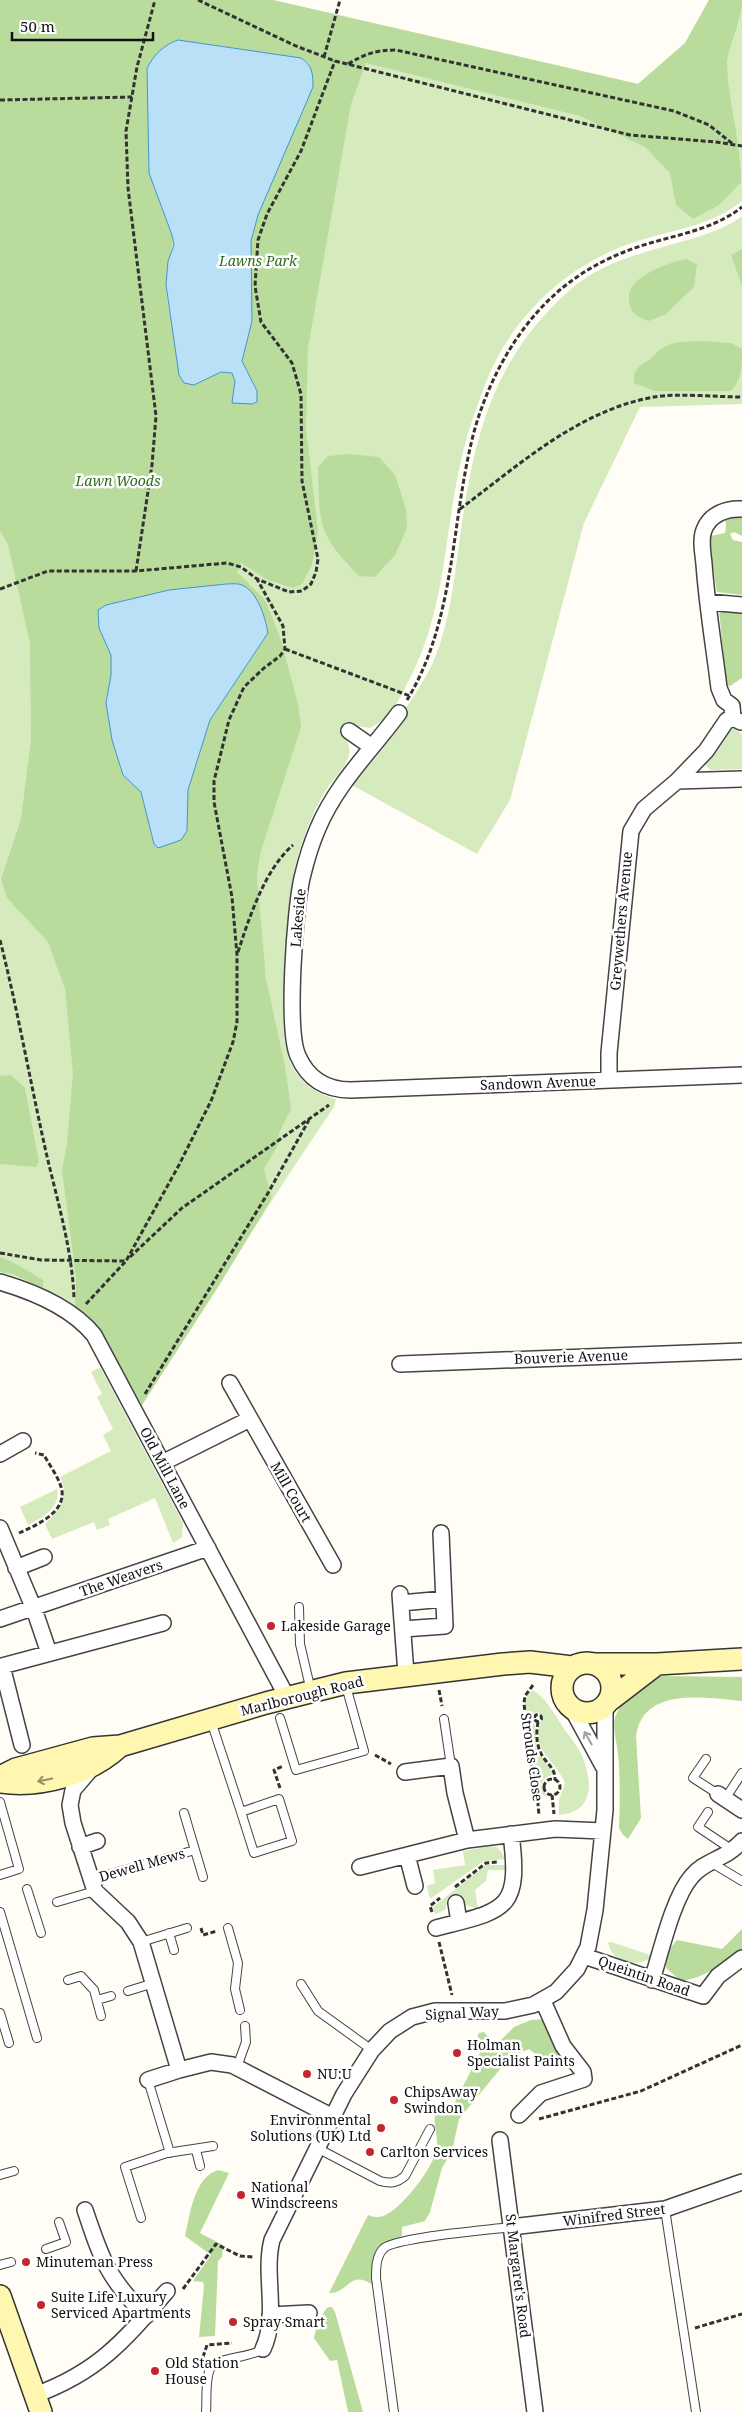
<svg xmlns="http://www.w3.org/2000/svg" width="742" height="2412" font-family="'Noto Serif',serif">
	<rect width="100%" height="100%" fill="#fffdf5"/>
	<path fill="#d5ebbd" d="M0,0H273L638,84L685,43L709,0H742V201C714,224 678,229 644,239C574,259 514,312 487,380C477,405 468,431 462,456C443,536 447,611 406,686C395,706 391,717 370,728L349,725L343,734C347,741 351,747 349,755C346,768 333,779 326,790C313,811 302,839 296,863C290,886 290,911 289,935C286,968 278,1028 289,1059C297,1080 314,1094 336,1099L334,1107C267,1205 206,1306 142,1405L98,1329L46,1291L29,1281L0,1272Z
		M742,216V404L640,407L584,523L510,800L477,854L352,785L379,754L406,717L402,714C413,697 425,680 433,662C449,626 454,582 459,544C473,442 490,361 570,290C606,258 653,251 698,237C712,232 730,226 742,216Z
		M734,727L742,735V769L710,770L705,764V760C712,754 729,730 734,727Z
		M100,1367L183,1523L182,1537L173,1543L155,1498L108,1519L110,1525L97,1530L94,1522L52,1539L45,1524C59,1511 70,1496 60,1477L111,1451L103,1435L113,1429L97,1397L102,1394L91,1372Z
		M57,1489C61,1508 42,1518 28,1525L20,1507Z
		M533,1690C545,1697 555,1714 562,1726C569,1736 578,1746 583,1758C593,1785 593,1812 559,1815V1800L565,1783C553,1756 529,1751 542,1718L538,1712L534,1713L532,1719L535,1724L536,1747L553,1774L544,1779L541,1785L547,1798L542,1794L539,1796L532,1763L525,1702L529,1693Z
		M492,1846L498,1848L506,1859L484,1861L430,1899L427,1886L435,1883L433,1870L465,1865L463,1851Z
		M486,1865H505L506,1870H488L486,1881L475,1890L478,1909L465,1905L462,1896L448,1898L445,1910L435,1914L433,1907Z
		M608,1942H611L653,1956C638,1969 611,1963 608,1942Z"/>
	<path fill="#b9dc9c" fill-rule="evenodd" d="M0,0H273L638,84L685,43L709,0H742C742,23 726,49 727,67C729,105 741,143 741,182L719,205L693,219L676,205L670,173L645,147L580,116L366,63L351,104L308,348L306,428L318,531L312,565L302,584L293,588L268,580L241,563L237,572L265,600L280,637L298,704L301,727L260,854L257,877L266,979L285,1066L291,1109L279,1133L277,1147L264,1169L272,1198L220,1284L142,1405L98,1330L75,1309L76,1278L62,1170L67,1144L73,1073L65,989L48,942L7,898L1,879L21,819L31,740L30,644L8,544L0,531ZM178,40L301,58L309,63L279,166L258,215L251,241L252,321L242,361L257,391L233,403L235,381L233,373L221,372L194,385C183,354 166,318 166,284C165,267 174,252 172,235L149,173L147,69L150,61ZM226,584L242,585L261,644L210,720L188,790L187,831L145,804L141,792L123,775L120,768L106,703L111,675V655L99,628L98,610L106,605L169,590Z
		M742,249V286L731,255Z
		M686,259L697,264L694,287L666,314L649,321C637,317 631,314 629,301C625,277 668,263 686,259Z
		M703,341L731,343L742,349C742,366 742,382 730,391H655L634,383C633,369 638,367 649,360C653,357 656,352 661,349C673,340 689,342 703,341Z
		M349,454L379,457L395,475L406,509L407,528L395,555L375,577L359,576C346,562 330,547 324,529C317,510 319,487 318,467L328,456Z
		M742,515V536L734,532L730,534L733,540L742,542V595L717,592L709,544L710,536L725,533L726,525L725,518Z
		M719,609L742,610V678L730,686L726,685Z
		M11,1075L25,1088L39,1162L36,1167L0,1164V1076Z
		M0,1257C8,1259 36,1275 43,1280V1289L13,1274L0,1272Z
		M661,1676L742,1677V1701C706,1698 643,1686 636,1736L641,1818L628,1839L623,1835L619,1828C620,1808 620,1787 619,1767C618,1730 602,1720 635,1691C644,1683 649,1678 661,1676Z
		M742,1929V1951C723,1963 705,1978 681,1981L666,1968L667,1952L677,1940L722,1949Z
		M547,2019C547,2035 552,2044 561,2057L551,2067L529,2049L514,2055L506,2062L459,2119L452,2151L442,2168L430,2212L425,2221L402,2227V2236C377,2244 372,2260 373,2285C349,2269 350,2293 329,2293L368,2215C373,2217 378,2218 383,2216C401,2210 431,2170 436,2152C441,2135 427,2118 441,2104L451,2110L483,2047L475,2043L479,2033L484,2032L491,2040L499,2042L514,2027L531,2020Z
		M218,2170L229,2173L200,2233L223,2245L222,2257L218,2261L215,2336L199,2337L204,2286L203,2282L193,2281L211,2255L185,2236C190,2215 194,2177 218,2170Z
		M328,2307H332L335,2312L363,2412H348L337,2360L330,2361L314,2338C316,2327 320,2315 328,2307Z"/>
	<path fill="#b9e0f7" stroke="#3f96cf" d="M178,40L301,58C312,65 313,73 313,87L258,215L251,241L252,321L242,361L257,391V402L252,404L232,403L235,381L232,373L221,372L194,385L184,383L179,375L166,285L168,261L174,245L172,235L149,173L147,69C152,56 165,44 178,40Z
		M226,584C230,584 238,583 242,585C258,592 265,617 268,633L210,720L188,790L187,831L181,840L158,848L154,844L141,792L123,775L112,740L106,703L111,675V655L99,628L98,610L106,605L169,590Z"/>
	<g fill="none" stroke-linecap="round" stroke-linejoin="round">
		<g stroke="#444" stroke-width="10">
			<path id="lane" d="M299,1607L300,1644L311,1691
				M280,1718L296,1770L364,1751L346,1686
				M444,1719L451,1766
				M211,1721L241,1812L279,1799L292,1841L254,1853L241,1812
				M706,1759L693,1778L718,1794
				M725,1799L742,1773
				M0,1802L19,1869L0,1875
				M708,1812L698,1827L734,1851
				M184,1813L203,1877
				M712,1863L742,1881
				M90,1880L195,1850
				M27,1889L41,1933
				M57,1902L95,1891
				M0,1912L37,2038
				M228,1928L238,1963L235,1989L240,2010
				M169,1933L174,1950
				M141,1942L187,1928
				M68,1980L81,1976L94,1990L101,2016
				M301,1984L318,2011L372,2050
				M128,1991L154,1983
				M97,2000L111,1996
				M0,2013L9,2043
				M237,2067L246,2042L245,2026
				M148,2080L170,2153
				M317,2148L380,2181C390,2184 397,2183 405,2176L430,2129
				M196,2150L200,2166
				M0,2175L14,2171
				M665,2209L696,2412
				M141,2218L125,2167L167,2153L213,2146
				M46,2249L66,2242L59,2222
				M0,2265L11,2262
				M206,2412C207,2400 205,2380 210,2369C216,2357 251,2358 263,2349
				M394,2412L376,2278C376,2268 376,2257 383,2249C394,2237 490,2230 511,2227"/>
		</g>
		<g stroke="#444" stroke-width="18">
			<path id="street" d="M708,602L742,605
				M399,713C371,751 337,783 318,828C311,844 306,861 302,878C295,908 286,1030 298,1056C308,1079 326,1090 351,1090L742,1075
				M733,718L732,706L724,700L719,688C714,647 707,606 704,564C703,553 700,540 704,530C710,514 727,508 742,509
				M349,731L372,747
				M677,781L706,751L727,720L733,718L741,722
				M609,1080V1053L631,831L644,809L677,781L742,779
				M0,1282C34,1292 71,1307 94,1335L287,1697
				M400,1364L742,1351
				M230,1383L333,1565
				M0,1454L23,1441
				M162,1463L250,1419
				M0,1528L34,1609L49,1653
				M16,1568L44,1557
				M400,1594L406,1674
				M401,1603L444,1599
				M0,1619L208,1548
				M403,1629L445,1626L441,1533
				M571,1707L603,1766
				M22,1745L2,1666L163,1623
				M91,1769L73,1790L70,1805L73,1823L95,1891L128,1922L141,1942L179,2070L211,2062L232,2065L333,2117
				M405,1772L451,1766L455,1793L467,1840
				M718,1794L742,1810
				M80,1847L97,1841
				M407,1855L415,1886
				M360,1867L467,1840L555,1829L603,1831
				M456,1903L459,1922
				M436,1928C505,1910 521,1912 511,1834
				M584,1956L703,1996L718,1976L742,1958
				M652,1980C661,1952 673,1897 692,1876C705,1860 725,1860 742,1841
				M148,2080L179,2070
				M519,2115L541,2093L584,2079L583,2072L563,2046L543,2001
				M500,2140L535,2412
				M85,2210C101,2258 108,2279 146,2316
				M511,2227L665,2209L742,2182
				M270,2315L309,2313
				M263,2349C279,2315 263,2275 272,2240L344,2094L372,2050L390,2031L412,2017L435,2011H505L533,2005L556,1992L577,1969L588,1947L595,1910L605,1810V1706
				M35,2395C98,2372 124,2341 167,2291"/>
		</g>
		<g stroke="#333" stroke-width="24">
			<path id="secondary" d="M562 1688a25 25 0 1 1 50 0a25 25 0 1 1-50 0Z
				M596,1664H657L742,1659
				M610,1700L657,1664
				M0,1777L16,1769L93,1748L120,1746L266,1703L346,1683L503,1664L530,1662L572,1667
				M0,1782C41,1788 90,1774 120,1746
				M0,2296L41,2412"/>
		</g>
		<path stroke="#333" stroke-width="3" stroke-dasharray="5 2.5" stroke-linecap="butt" d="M198,0L296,46L335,61L630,135L716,142L742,146
			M324,57L340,0
			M348,64C365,54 376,50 396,50L674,111L709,125L734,145
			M0,100L132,97
			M460,509C519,465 579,410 654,397C677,393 717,397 742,397
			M136,571L152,465L156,416L128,188L126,131L137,67L155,0
			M0,589L48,571H136L227,563L241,567L257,579L289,592L302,591L311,584L316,572L318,559L302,481L301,394L292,363L261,322L255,286L258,240L267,214L301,151L335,61
			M285,649L410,696
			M407,700C454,623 451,529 471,444C483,391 512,334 552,297C580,271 611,255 647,244C680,234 714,229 742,207
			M0,940C18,1011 30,1081 46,1152C57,1200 72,1248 74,1298
			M238,952C249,918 265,869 293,845
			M0,1253L41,1260L126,1261L179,1165L211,1101L233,1042L237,1022V955L232,897L214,802V781L229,720L244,687L264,668L280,656L285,649L283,626L257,579
			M130,1257L182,1208L329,1105
			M86,1304L126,1261
			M145,1394L268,1193L309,1120
			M19,1533C35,1526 65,1513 62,1491C60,1479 50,1466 44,1455L35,1453
			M533,1685L525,1696L524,1703L529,1754L536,1784L539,1815
			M439,1690L442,1706
			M534.5 1718a3.5 3.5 0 1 1 7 0a3.5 3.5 0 1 1-7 0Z
			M538,1722C536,1734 536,1746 543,1757C549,1766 555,1768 555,1780
			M375,1755L391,1764
			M544 1787a8 8 0 1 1 16 0a8 8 0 1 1-16 0Z
			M280,1788L274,1770L283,1766
			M552,1795L554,1814
			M455,1887L486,1863L498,1862
			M432,1912L430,1906L440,1898
			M201,1928L203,1935L217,1931
			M439,1942L452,1995
			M539,2119L641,2091L742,2045
			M183,2289L216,2244L240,2256L253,2257
			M695,2328L742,2314
			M203,2357L207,2345L232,2343"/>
		<use href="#lane" stroke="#fff" stroke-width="8"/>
		<use href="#street" stroke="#fff" stroke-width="15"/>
		<use href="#secondary" stroke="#fff6b0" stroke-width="21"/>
	</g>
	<defs><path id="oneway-shaft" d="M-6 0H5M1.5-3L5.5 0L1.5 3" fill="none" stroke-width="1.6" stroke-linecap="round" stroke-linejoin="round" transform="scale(1.25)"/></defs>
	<use stroke="#a0a0a0" href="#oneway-shaft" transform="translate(588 1738) rotate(-120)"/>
	<use stroke="#948f68" href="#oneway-shaft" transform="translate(45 1780) rotate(168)"/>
	<g fill="#c4262e" stroke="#fff" stroke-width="2">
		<circle cx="271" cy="1626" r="5"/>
		<circle cx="457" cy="2053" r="5"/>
		<circle cx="307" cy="2074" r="5"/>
		<circle cx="394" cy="2100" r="5"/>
		<circle cx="381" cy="2128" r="5"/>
		<circle cx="370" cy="2152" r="5"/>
		<circle cx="241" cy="2195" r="5"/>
		<circle cx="26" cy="2262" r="5"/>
		<circle cx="41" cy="2305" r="5"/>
		<circle cx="233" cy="2322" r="5"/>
		<circle cx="155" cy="2371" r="5"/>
	</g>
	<g text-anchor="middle" stroke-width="5" stroke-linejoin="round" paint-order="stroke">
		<g font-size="14" font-style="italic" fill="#2f6b1f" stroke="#fff">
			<text x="258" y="266">Lawns Park</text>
			<text x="118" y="486">Lawn Woods</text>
		</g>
		<g font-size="14" fill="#111" stroke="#fff">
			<text transform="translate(298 918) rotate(-85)" y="5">Lakeside</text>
			<text transform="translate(621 921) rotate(-85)" y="5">Greywethers Avenue</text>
			<text transform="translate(538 1083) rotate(-2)" y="5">Sandown Avenue</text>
			<text transform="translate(571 1357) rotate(-2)" y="5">Bouverie Avenue</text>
			<text transform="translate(165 1468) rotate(62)" y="5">Old Mill Lane</text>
			<text transform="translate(291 1492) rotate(60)" y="5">Mill Court</text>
			<text transform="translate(121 1578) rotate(-19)" y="5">The Weavers</text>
			<text transform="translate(302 1696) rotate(-14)" y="5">Marlborough Road</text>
			<text transform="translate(532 1757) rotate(82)" y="5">Strouds Close</text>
			<text transform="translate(142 1865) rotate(-16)" y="5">Dewell Mews</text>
			<text transform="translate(644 1976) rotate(19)" y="5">Queintin Road</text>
			<text transform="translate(462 2013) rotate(-3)" y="5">Signal Way</text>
			<text transform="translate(614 2215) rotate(-7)" y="5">Winifred Street</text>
			<text transform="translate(518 2276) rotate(83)" y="5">St Margaret's Road</text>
		</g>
		<g font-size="14" fill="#111" stroke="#fff" text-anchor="start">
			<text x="281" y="1631">Lakeside Garage</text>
			<text x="467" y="2050">Holman<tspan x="467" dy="16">Specialist Paints</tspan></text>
			<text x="317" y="2079">NU:U</text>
			<text x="404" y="2097">ChipsAway<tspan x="404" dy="16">Swindon</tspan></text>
			<text x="371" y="2125" text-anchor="end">Environmental<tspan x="371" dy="16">Solutions (UK) Ltd</tspan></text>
			<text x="380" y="2157">Carlton Services</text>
			<text x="251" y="2192">National<tspan x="251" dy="16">Windscreens</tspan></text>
			<text x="36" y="2267">Minuteman Press</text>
			<text x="51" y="2302">Suite Life Luxury<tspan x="51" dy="16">Serviced Apartments</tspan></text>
			<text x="243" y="2327">Spray Smart</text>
			<text x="165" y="2368">Old Station<tspan x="165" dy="16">House</tspan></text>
		</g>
	</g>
	<path d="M12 32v8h141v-8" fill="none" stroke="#111111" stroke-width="2.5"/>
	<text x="20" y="32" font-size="15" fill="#111111" stroke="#ffffff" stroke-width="4" paint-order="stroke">50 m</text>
</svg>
